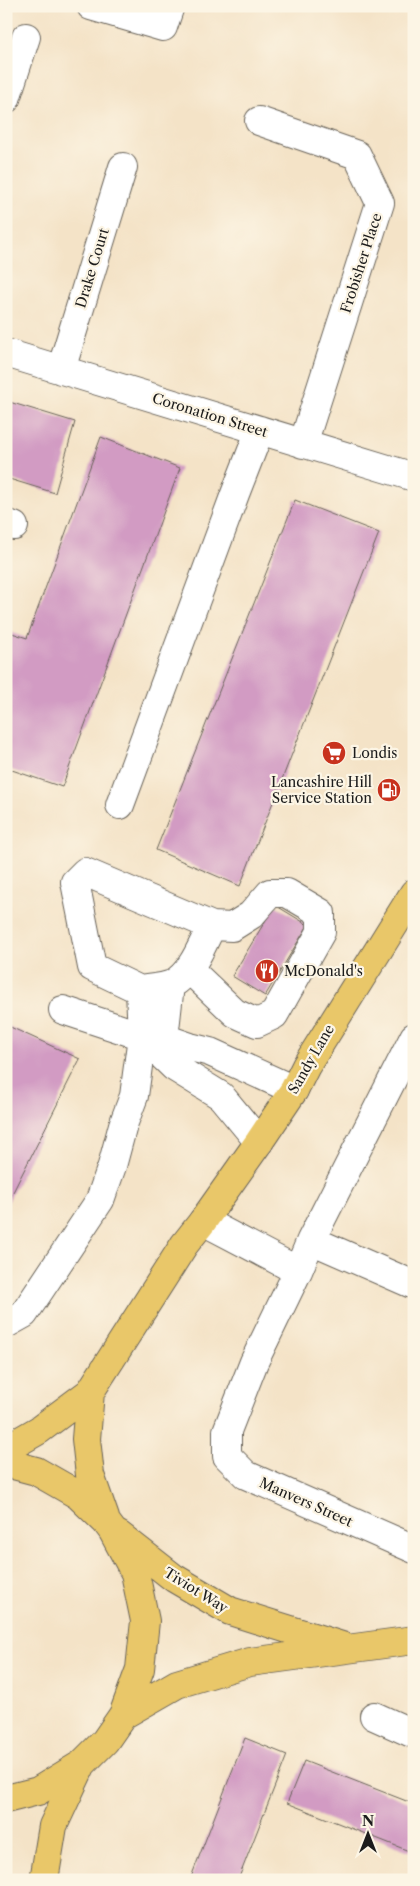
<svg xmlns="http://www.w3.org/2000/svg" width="420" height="1886" font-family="'Libre Caslon Text',serif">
	<rect width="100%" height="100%" fill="#fcf5e5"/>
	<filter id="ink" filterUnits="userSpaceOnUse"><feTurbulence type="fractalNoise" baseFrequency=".02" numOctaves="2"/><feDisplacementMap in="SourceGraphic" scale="10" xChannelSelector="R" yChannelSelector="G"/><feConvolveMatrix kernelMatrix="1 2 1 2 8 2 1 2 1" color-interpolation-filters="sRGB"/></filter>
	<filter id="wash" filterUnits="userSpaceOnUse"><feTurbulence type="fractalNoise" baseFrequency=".0096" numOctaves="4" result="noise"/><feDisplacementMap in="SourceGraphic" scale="20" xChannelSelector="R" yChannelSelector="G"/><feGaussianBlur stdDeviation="1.12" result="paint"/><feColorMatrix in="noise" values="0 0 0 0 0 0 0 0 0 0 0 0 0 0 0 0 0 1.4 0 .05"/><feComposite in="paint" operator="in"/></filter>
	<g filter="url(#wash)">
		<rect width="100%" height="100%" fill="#f4e3c7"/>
		<g id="blocks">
			<path fill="#d29bc3" d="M6,401L75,422L55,493L6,478Z
				M101,437L180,468L62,787L6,768V631L27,638Z
				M295,500L379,533L240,886L156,850Z
				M275,905L308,925L265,996L232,976Z
				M6,1025L80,1059L6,1206Z
				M245,1738L287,1755L238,1880H190Z
				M304,1761L414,1804V1853L287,1803Z"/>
		</g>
	</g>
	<g filter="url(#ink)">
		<use href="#blocks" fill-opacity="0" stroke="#686258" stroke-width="1"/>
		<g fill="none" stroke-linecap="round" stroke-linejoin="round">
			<g stroke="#686258" stroke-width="30">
				<path id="minor" d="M91,6L163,27L170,6
					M6,99L26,37
					M259,121L357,155L380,203L303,444
					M6,353L414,477
					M61,370L123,167
					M6,523L14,526
					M120,805L235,494L260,430
					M189,969L235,1013L257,1023L274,1015L321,932V913L287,893H270L251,915L232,927L212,926
					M170,985L164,1038L190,1047L210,1052L294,1090
					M63,1010L142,1036L157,1037
					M142,1036L174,1067L221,1096L259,1142
					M414,1037L311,1240L298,1271L254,1362L227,1431V1456L246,1475L414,1549
					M203,1221L298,1271
					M311,1240L414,1285
					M6,1324L24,1314L100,1200L112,1166L123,1125L134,1096L142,1036L140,990L92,967L75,882L85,872L212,926C201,946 193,972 172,984C163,988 150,988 140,990
					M374,1716L414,1734"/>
			</g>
			<g stroke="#686258" stroke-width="30">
				<path id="major" d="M90,1392L86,1439L90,1475L105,1518
					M6,1449L39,1430L90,1392L184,1245L203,1221L259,1142L294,1090L306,1066L414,893
					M6,1463L36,1471L78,1495L106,1522L112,1530L135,1573L145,1621L140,1669L123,1715L105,1741L82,1764L38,1791L6,1799
					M119,1535L174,1578L230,1611L342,1646
					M123,1715L177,1684L250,1662L414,1640
					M44,1880L53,1826L82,1764"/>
			</g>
			<use href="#minor" stroke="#fff" stroke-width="28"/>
			<use href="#major" stroke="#e9c769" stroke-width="28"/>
		</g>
	</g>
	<defs>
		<g id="supermarket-disc" transform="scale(1.25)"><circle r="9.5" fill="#c8321e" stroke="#fcf5e5"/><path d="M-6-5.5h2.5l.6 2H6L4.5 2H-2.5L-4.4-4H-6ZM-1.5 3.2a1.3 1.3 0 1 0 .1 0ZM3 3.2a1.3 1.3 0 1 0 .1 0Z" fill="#fff"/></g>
		<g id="fuel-disc" transform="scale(1.25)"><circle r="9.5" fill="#c8321e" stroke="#fcf5e5"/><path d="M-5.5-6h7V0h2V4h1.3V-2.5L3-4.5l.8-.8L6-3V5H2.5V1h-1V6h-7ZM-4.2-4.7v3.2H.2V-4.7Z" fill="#fff"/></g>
		<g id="restaurant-disc" transform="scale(1.25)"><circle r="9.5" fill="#c8321e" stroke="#fcf5e5"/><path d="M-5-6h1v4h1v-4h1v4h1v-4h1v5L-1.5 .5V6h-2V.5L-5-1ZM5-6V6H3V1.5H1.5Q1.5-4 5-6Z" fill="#fff"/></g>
	</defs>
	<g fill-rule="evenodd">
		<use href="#supermarket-disc" x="334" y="753"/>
		<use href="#fuel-disc" x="389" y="790"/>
		<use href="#restaurant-disc" x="267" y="971"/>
	</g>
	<g text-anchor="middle" stroke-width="4.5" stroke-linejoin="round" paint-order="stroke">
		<g font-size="14" fill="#1c1c1c" stroke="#fcf5e5">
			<text transform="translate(361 263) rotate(-72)" y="5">Frobisher Place</text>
			<text transform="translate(92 268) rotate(-73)" y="5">Drake Court</text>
			<text transform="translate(210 415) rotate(17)" y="5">Coronation Street</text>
			<text transform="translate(311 1059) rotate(-60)" y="5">Sandy Lane</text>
			<text transform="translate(306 1502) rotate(24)" y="5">Manvers Street</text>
			<text transform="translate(196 1590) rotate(32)" y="5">Tiviot Way</text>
		</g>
		<g font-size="14" fill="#1c1c1c" stroke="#fcf5e5" text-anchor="start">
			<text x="352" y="758">Londis</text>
			<text x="372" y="787" text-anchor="end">Lancashire Hill<tspan x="372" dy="16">Service Station</tspan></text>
			<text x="284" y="976">McDonald's</text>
		</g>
	</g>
	<rect width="420" height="1886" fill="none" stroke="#fcf5e5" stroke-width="25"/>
	<g transform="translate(368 1834)" stroke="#fcf5e5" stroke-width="4" paint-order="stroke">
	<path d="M0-4L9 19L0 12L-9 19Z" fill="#1c1c1c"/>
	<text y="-8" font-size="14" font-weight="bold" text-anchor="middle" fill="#1c1c1c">N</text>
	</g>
</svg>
